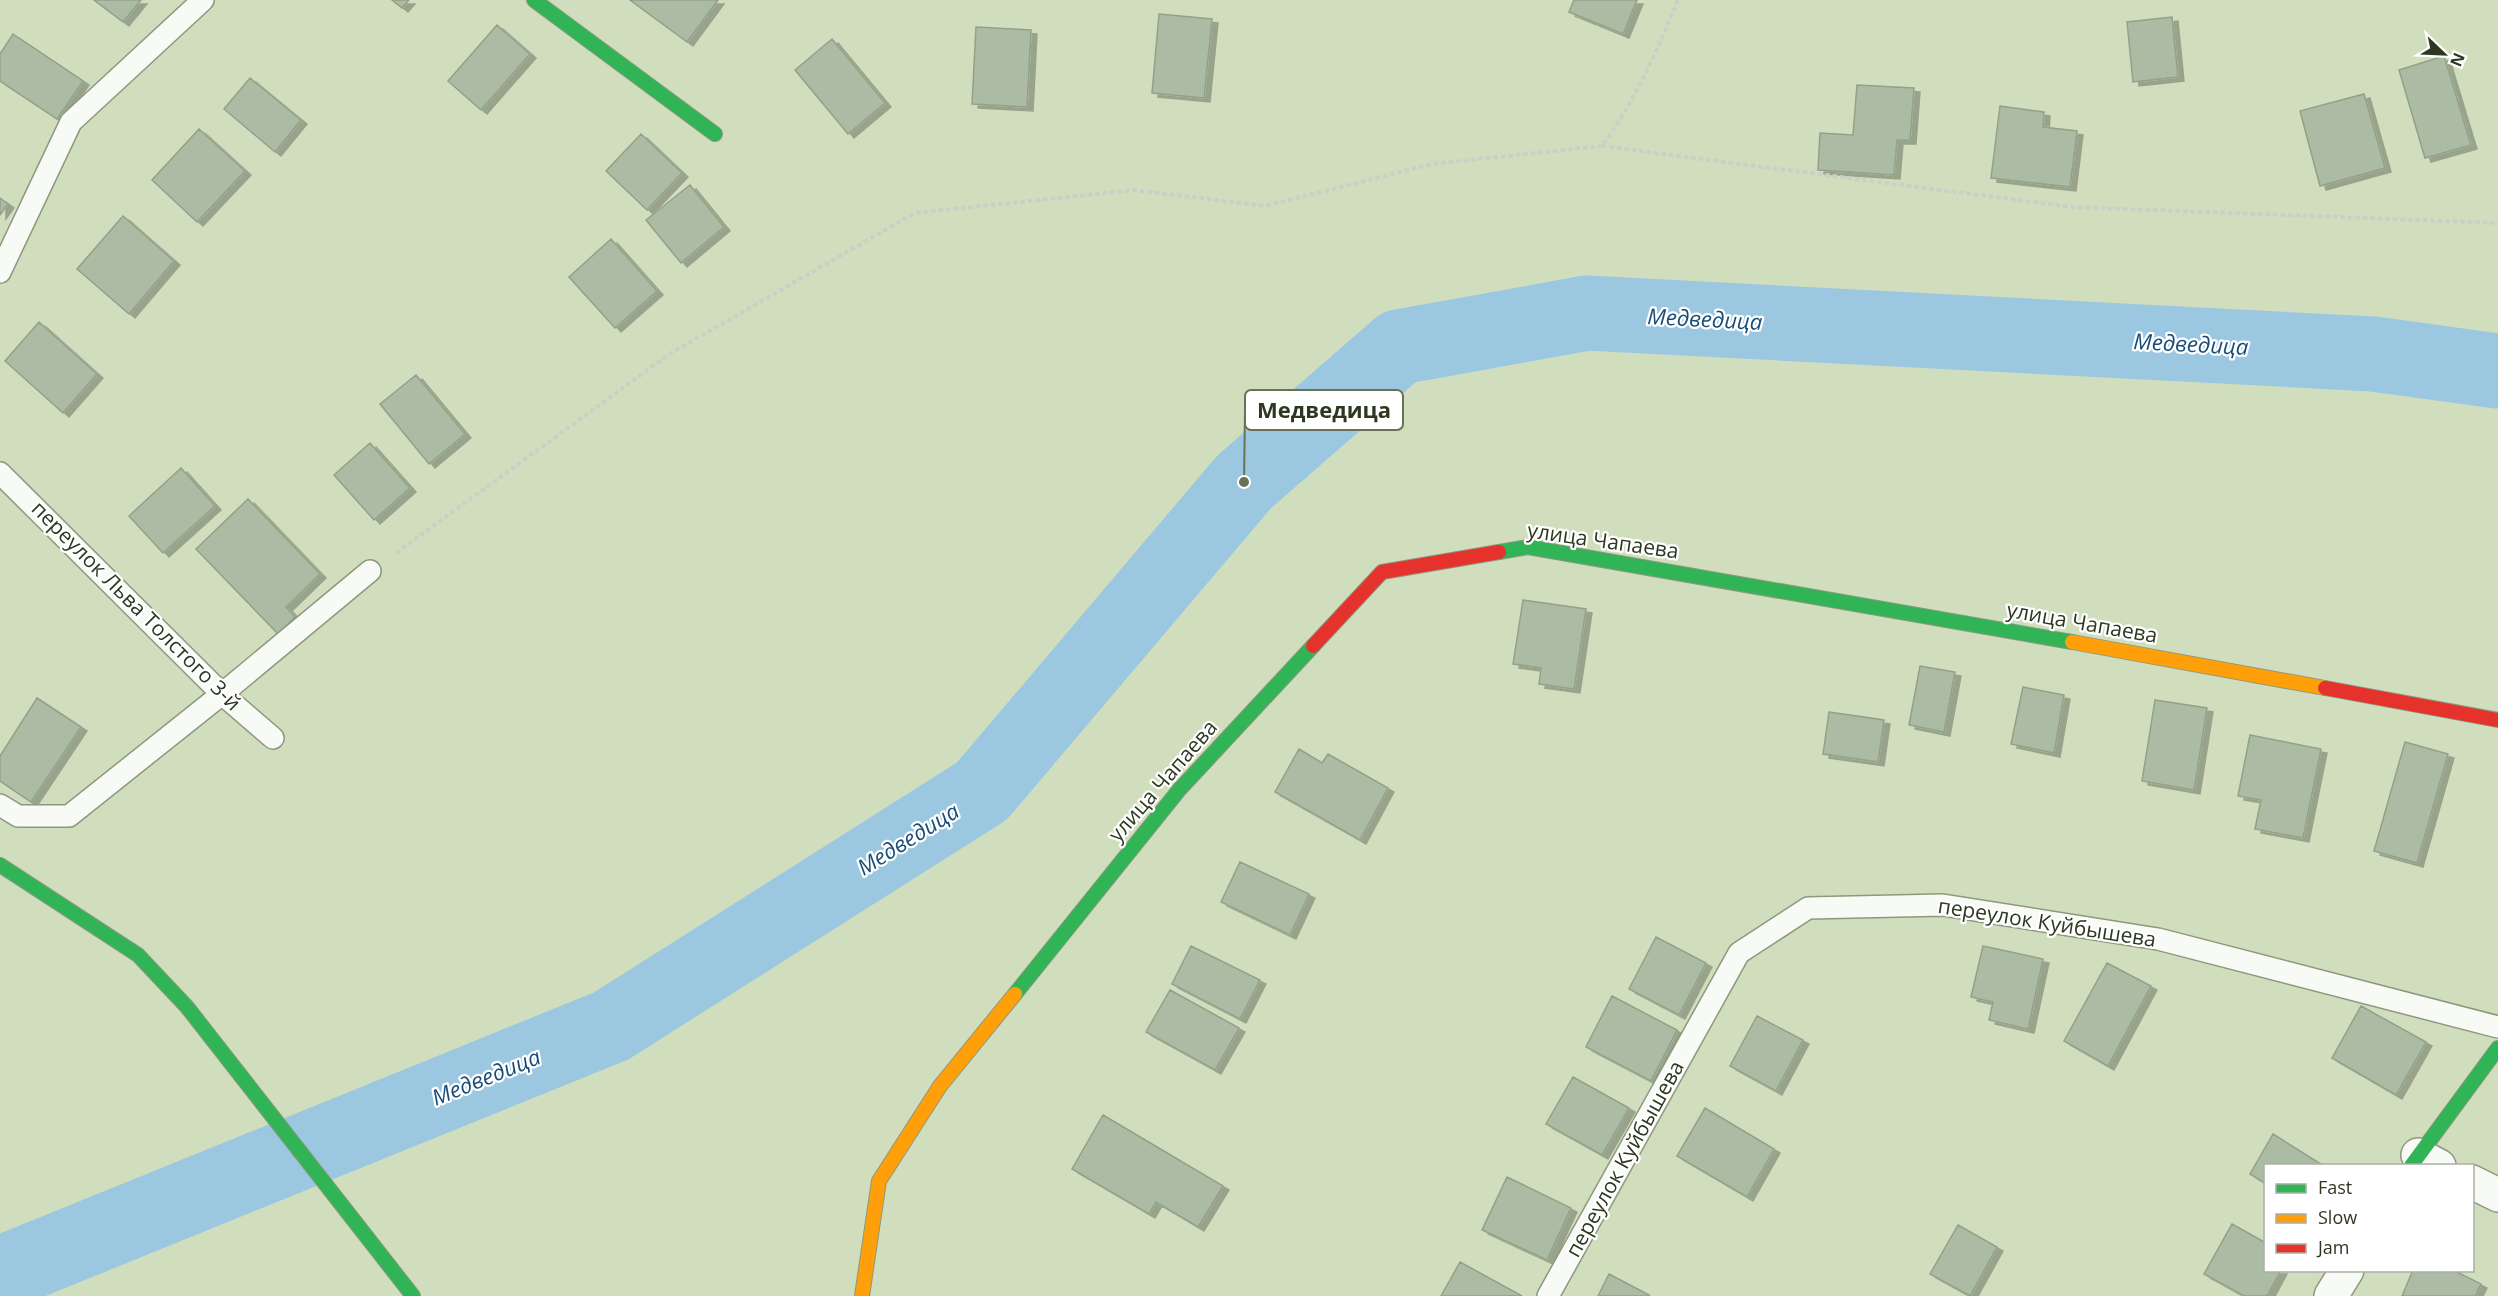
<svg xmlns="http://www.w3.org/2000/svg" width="2498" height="1296" font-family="'Open Sans',sans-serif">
	<defs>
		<filter id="shadow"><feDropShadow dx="6" dy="4" stdDeviation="0" flood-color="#0004"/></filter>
	</defs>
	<rect width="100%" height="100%" fill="#d0debd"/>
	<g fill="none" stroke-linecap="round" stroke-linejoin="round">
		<path stroke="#9bc7e1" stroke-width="75" d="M0,1274L611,1026L982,791L1244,482L1399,347L1587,313L2373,354L2498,371"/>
	</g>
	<path fill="#acbca4" stroke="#92a18a" stroke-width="1.5" filter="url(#shadow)" d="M94,0H141L123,22Z
		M392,0H409L402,8Z
		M630,0H718L687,42Z
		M1574,0H1637L1623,34L1569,12Z
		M1159,14L1212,19L1204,98L1152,93Z
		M2172,17L2178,77L2133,82L2127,22Z
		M497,25L530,54L481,110L448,81Z
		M976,27L1031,30L1027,107L972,104Z
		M13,34L83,81L57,119L0,81V54Z
		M832,39L885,103L848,134L795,70Z
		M2444,56L2471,145L2425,158L2399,70Z
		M250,78L301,120L275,152L224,109Z
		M1857,85L1914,88L1910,140H1897L1894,175L1818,170L1820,133L1853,135Z
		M2364,94L2385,168L2320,186L2300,111Z
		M2000,106L2044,112L2043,127L2077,131L2070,187L1991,178Z
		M199,129L245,171L197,222L152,180Z
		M641,134L682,173L647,210L606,171Z
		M690,185L724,227L681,263L646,220Z
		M0,198L8,204L0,215Z
		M123,216L174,261L129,314L77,269Z
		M611,239L657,291L615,328L569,277Z
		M39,322L97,374L63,413L5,361Z
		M416,375L465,434L429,464L380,404Z
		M370,443L410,488L374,520L334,475Z
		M181,468L215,506L163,553L129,516Z
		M248,499L320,574L286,607L295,617L278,634L196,549Z
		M1523,600L1586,609L1574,689L1539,684L1541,668L1513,664Z
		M1920,666L1955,672L1944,732L1909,725Z
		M2023,687L2064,695L2054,753L2011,744Z
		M37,698L81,727L31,802L0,781V756Z
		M2155,700L2207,708L2194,790L2142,781Z
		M1829,712L1884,720L1878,762L1823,754Z
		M2250,735L2321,749L2303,838L2255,829L2261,800L2238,796Z
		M2405,742L2448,754L2417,863L2374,851Z
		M1299,749L1322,763L1328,754L1388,788L1360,840L1275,792Z
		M1240,862L1309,894L1290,935L1221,902Z
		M1656,937L1706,963L1679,1015L1629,989Z
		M1191,946L1260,980L1240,1019L1172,984Z
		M1983,946L2043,959L2028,1029L1989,1020L1993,1002L1971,997Z
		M2107,963L2151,986L2108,1066L2064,1041Z
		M1170,990L1239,1028L1215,1070L1146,1032Z
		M1612,996L1677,1030L1651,1081L1586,1047Z
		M2361,1006L2426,1042L2396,1095L2332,1058Z
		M1757,1016L1803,1040L1776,1091L1730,1066Z
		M1573,1077L1629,1108L1602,1155L1546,1124Z
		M1705,1108L1774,1149L1747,1197L1677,1156Z
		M1103,1115L1223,1186L1198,1227L1156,1202L1149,1214L1072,1169Z
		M2273,1134L2324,1166H2266V1184L2250,1174Z
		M1507,1177L1571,1208L1547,1260L1482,1230Z
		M2232,1224L2266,1243V1270H2281L2267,1296H2244L2204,1274Z
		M1958,1225L1997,1247L1970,1296L1930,1274Z
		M1460,1262L1522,1296H1441Z
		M2413,1270H2453L2481,1284L2475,1296H2402Z
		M1609,1274L1649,1295L1648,1296H1598Z"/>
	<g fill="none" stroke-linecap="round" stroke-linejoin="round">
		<g stroke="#8d987e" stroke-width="24">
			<path id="lane" d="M0,272L71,122L203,0
				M0,473L222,694L273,738
				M0,805L18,816H69L222,694L370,571
				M1548,1296L1739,953L1808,908L1943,905L2158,939L2498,1027"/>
		</g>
		<g stroke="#8d987e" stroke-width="36">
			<path id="street" d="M2418,1155L2439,1166
				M2472,1182L2498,1195
				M2331,1296L2347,1270"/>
		</g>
		<g stroke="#8d987e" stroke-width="16">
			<path id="fast" d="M534,0L715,134
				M1499,552L1528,547L2072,642
				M0,865L138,955L187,1007L413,1296
				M1015,994L1179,790L1313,646
				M2411,1166L2498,1048"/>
		</g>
		<g stroke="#8d987e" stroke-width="16">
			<path id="slow" d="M2072,642L2325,688
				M862,1296L879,1181L940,1086L1015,994"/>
		</g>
		<g stroke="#8d987e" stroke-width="16">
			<path id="jam" d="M1313,646L1382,572L1499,552
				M2325,688L2498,720"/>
		</g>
		<path stroke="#cbcfc6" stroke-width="4" stroke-dasharray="4.5 3" stroke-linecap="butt" d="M1678,0C1656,53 1636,99 1602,146L2071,207L2498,223
			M396,553L671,353L915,213L1134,190L1265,206L1432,164L1602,146"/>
		<use href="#lane" stroke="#f8faf5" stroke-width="21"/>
		<use href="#street" stroke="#f8faf5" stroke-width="33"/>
		<use href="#fast" stroke="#30b455" stroke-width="14"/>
		<use href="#slow" stroke="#ff9f0a" stroke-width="14"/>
		<use href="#jam" stroke="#e5322d" stroke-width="14"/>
	</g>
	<g text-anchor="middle" stroke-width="4.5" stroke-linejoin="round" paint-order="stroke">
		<g font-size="21" fill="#2e3820" stroke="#fff">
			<text transform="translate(1603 541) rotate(8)" y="7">улица Чапаева</text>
			<text transform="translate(136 606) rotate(45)" y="7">переулок Льва Толстого 3-й</text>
			<text transform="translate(2082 623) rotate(10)" y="7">улица Чапаева</text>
			<text transform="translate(1163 781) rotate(-49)" y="7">улица Чапаева</text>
			<text transform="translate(2047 923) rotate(9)" y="7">переулок Куйбышева</text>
			<text transform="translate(1625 1159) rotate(-61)" y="7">переулок Куйбышева</text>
		</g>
		<g font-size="22" font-style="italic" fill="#194d78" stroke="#fff">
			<text transform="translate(1705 319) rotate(3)" y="8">Медведица</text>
			<text transform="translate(2191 344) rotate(3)" y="8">Медведица</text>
			<text transform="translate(908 839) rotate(-32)" y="8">Медведица</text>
			<text transform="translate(486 1077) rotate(-22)" y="8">Медведица</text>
		</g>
	</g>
	<path fill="none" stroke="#677257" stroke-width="2" d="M1244 482L1245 410"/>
	<circle fill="#677257" stroke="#fff" stroke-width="2" cx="1244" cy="482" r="6"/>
	<rect fill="#fff" stroke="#677257" stroke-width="2" x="1245" y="390" width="158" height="40" rx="6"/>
	<g font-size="22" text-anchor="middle" font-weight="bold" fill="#2e3820">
		<text x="1324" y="418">Медведица</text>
	</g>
	<rect x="2264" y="1164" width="210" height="108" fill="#ffffff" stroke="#abafa6" stroke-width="1.5"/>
	<rect x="2276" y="1184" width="30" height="9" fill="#30b455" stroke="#abafa6" stroke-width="1.5"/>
	<text x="2318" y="1194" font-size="18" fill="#2e3820">Fast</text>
	<rect x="2276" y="1214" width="30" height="9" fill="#ff9f0a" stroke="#abafa6" stroke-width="1.5"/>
	<text x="2318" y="1224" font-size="18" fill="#2e3820">Slow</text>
	<rect x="2276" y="1244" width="30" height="9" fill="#e5322d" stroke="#abafa6" stroke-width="1.5"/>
	<text x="2318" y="1254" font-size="18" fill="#2e3820">Jam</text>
	<g transform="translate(2444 54) rotate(113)" stroke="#ffffff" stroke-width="4.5" paint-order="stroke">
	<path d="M0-4.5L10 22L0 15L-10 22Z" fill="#2e3820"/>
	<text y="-9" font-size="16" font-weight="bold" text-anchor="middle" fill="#2e3820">N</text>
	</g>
</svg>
